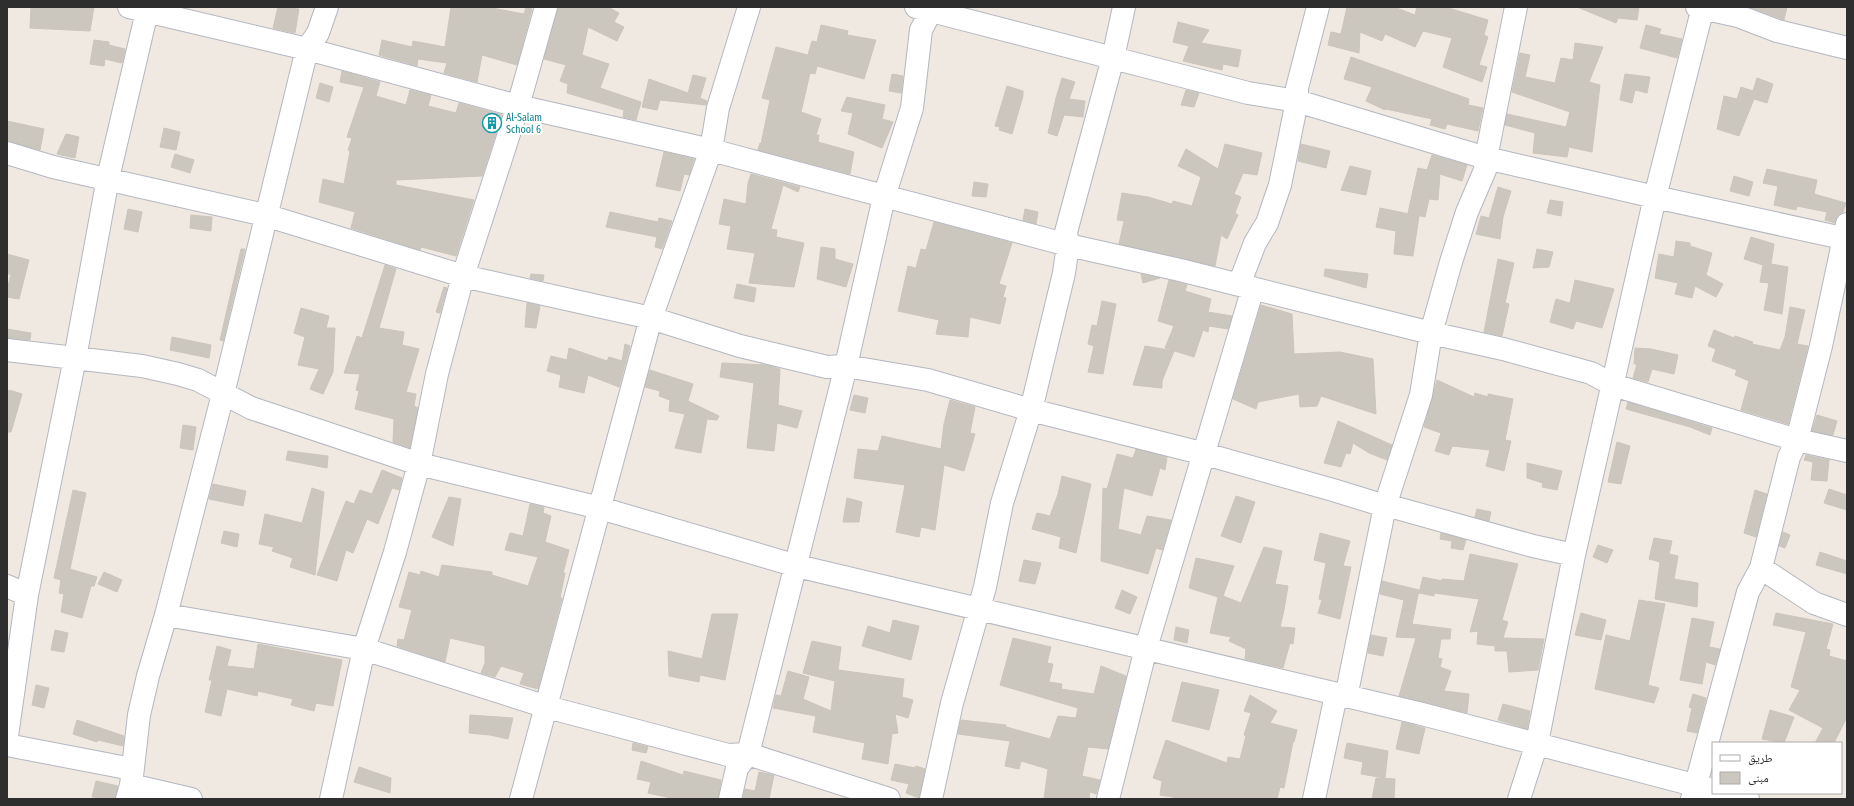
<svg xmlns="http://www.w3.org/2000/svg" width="1854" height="806" font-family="'Fira Sans Condensed','Noto Naskh Arabic',sans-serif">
	<rect width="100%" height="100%" fill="#efe9e1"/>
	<path fill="#cbc7bf" stroke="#cbc5ba" d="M31,7H94L90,31L30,28Z
		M278,7L299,9L295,33L273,28Z
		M451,7H487L524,14L526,7L532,9L517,65L482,55L477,82L444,73L447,63L418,59L417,66L379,55L382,40L412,47L413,41L445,47Z
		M558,7H608L619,13L614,22L624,27L617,41L588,27L582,55L609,64L600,88L641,102L636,120L623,117L624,110L567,93L568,84L560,81L566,65L544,59Z
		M1347,7H1394L1415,15L1417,7H1445L1488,20L1484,35L1488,37L1479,65L1487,67L1482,82L1443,67L1452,38L1423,31L1415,47L1385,34L1382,41L1360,32L1359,53L1328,45L1331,32L1341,34Z
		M1577,7H1639L1637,20L1618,18L1616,23Z
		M1749,7H1787L1784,20Z
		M1178,22L1209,30L1201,43L1241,50L1238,67L1223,64L1222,70L1183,61L1189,46L1173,42Z
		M821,25L848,31L847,35L876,40L864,79L817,66L815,74L810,73L801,112L821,119L816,135H819L818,142L854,152L850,174L758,150L760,143L761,144L770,100L762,98L776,47L808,55L812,41L817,42Z
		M1646,25L1661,29L1659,34L1682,39L1677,58L1640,48Z
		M94,40L109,42V45L125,49L122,63L105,59L104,66L90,64Z
		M1575,43L1603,47L1589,82L1600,85L1592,152L1569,147L1567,157L1533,153L1535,133L1505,125L1507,114L1566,127L1570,112L1512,92L1520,53L1530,55L1525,77L1555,83L1561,58L1573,60Z
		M1351,57L1469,99L1468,105L1483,108L1478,131L1447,124L1445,129L1430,125L1432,119L1386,109L1385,110L1366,101L1372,87L1344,79Z
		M342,71L380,82L376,96L406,105L410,90L431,95L428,106L456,113L459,103L502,115L482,176L396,180V185L474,200L456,256L421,247L420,250L351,228L355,212L319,202L323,179L344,184L350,151L348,150L352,138L347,137L364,87L340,82Z
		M892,74L903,76L901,93L889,91Z
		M1625,74L1650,77L1647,93L1635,90L1632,103L1620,100Z
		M693,75L706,78L700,98L707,101L706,105L660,100L657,110L642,107L649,79L688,93Z
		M1062,78L1075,82L1069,99L1085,101L1083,117L1064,115L1057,136L1048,133L1056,98Z
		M1757,78L1773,84L1767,103L1754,99L1739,136L1717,129L1724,96L1737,99L1741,87L1753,91Z
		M320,83L333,87L329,102L316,98Z
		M1007,86L1023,91V96L1012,134L999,130L1000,127L995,126Z
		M1186,90L1199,93L1194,107L1181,105Z
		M847,97L885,105L882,119L893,122L882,148L848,134L853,113L841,111Z
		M7,121L44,129L40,150L7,141Z
		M164,128L180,132L176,150L160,147Z
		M66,134L79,137L75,158L57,154Z
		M1225,144L1262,153L1257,175L1243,173L1234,194L1241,197L1235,213L1238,215L1227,239L1221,235L1215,266L1119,244L1124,221L1117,220L1122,193L1148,197L1172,204L1173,201L1192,206L1201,177L1178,166L1186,149L1218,169Z
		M1301,144L1330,151L1326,168L1298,161Z
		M664,152L694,159L689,175L684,174L680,191L656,186Z
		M175,154L194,160L190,173L171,167Z
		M1432,155L1467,165L1462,181L1440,174L1438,200L1429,199L1425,217L1408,213L1418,168L1427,170Z
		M1350,166L1371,171L1366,195L1341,190Z
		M1767,169L1817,180L1814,194L1846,203L1843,212L1837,216L1835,223L1825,220L1827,212L1797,206L1796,210L1774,205L1778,186L1763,183Z
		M751,174L800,187L798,192L783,185L771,229L777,230L776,237L804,243L794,287L749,283L755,253L727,249L731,226L719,224L724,199L746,204L748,183Z
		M1734,176L1753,182L1749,196L1730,191Z
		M974,182L988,184L986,197L972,196Z
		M1498,187L1511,191L1503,217L1500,239L1476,234L1481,216L1489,218Z
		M1550,200L1563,202L1561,216L1547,213Z
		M1380,208L1419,216L1413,256L1394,254L1396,231L1376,227Z
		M128,209L142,212L138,232L124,229Z
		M1025,209L1038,212L1036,224L1023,220Z
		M610,212L658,222L659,218L672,221L662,249L655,247L657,237L606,227Z
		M191,215L212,217L211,231L190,228Z
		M934,222L1012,243L999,284L1006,286L1003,297L1006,298L1000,324L970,317L968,337L936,334L939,320L898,311L908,266L916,268L921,249L926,250Z
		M1751,237L1774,244L1771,264L1788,267L1782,314L1764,310L1769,283L1760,282L1763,265L1744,259Z
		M1676,241L1690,243V246L1712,253L1706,275L1723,284L1716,297L1695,286L1692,298L1675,294L1678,283L1655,278L1659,254L1674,257Z
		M821,247L835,249V259L853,264L846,287L817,279Z
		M241,249H245L223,341L220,340Z
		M1537,249L1553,252L1549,267L1533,268Z
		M7,254L29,260L19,299L7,297V289L11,275L7,273Z
		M1498,259L1514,263L1505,303L1509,304L1502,336L1484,332Z
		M385,265L396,269L379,328L404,332L402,345L419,349L406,392L416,394L414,406L418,408L410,448L393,442L394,419L355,409L359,391L356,390L360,374L344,373L357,336L362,338Z
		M1325,269L1368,274L1366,288L1324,276Z
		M531,274L544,275L543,281L530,278Z
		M1141,274L1160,278L1143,283Z
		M1169,280L1187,285L1185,291L1211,299L1208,312L1232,316L1228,329L1209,326L1208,332L1203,330L1194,357L1165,348L1174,326L1158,321Z
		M1575,280L1614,289L1602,328L1576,321L1573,329L1550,322L1556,299L1570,303Z
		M737,284L756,288L754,302L734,298Z
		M444,287L447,288L440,313L436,312Z
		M1102,301L1116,304L1103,374L1088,372L1094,346L1088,344L1092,325L1097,326Z
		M527,303L540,306L536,328L525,327Z
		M1261,305L1292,314L1294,354L1340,352L1373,359L1376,414L1321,396L1317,406L1300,407L1299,394L1258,402L1256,409L1233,399Z
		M1790,307L1805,310L1797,344L1808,346L1788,424L1741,410L1749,381L1735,375L1737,370L1712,361L1716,349L1708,346L1714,330L1734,338L1735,336L1753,342L1752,344L1780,350L1785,337Z
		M301,308L329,316L326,328H335L333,372L323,394L310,389L319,369L298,365L305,337L294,333Z
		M7,329L31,333L30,340L7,338Z
		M172,337L211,345L209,358L170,350Z
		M625,344L630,346L619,387L588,375L584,393L559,387L561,375L547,371L551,356L567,360L569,348L607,361L609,357L622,361Z
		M1145,346L1174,351L1162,381V388L1133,385Z
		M1635,348L1651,349L1678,355L1674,374L1652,369L1648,382L1633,378L1637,364H1634Z
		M722,363L767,365L780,369L778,405L802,411L797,428L777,423L774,451L747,448L754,383L720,377Z
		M650,370L693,384L688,401L719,416L717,420L707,419L701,453L675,448L685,414L669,411L670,400L659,396L660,391L645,387Z
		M1437,380L1474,397L1475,393L1488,397V394L1513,399L1505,440L1511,441L1504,471L1486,466L1490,450L1452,446L1449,455L1435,451L1441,433L1424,427Z
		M9,390L22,394L11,432H7V398Z
		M854,395L868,398L865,413L850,410Z
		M950,400L975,407L970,433L975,434L964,471L944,465L935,530L921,527L919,537L896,532L905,485L854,478L858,449L878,451L882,436L941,449L944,424Z
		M1628,402L1712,428L1710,435L1690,427L1626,409Z
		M1817,415L1837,421L1833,435L1812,431Z
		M1338,421L1392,445L1387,460L1369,453L1353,443L1350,454L1346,453L1341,467L1324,463Z
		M183,425L196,427L193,450L180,448Z
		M1617,442L1630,446L1621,484L1608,482Z
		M1136,449L1167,457L1165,470L1160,468L1152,496L1124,488L1118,529L1141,535L1147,516L1171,520L1162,550L1156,548L1148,574L1101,561L1103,488L1107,489L1117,454L1133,458Z
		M288,451L328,456L327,468L286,460Z
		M1806,455L1829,460L1827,481L1811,480L1813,462L1804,460Z
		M1527,463L1562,471L1557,490L1542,487L1543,483L1527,478Z
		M382,470L402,478L399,490L392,488L378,524L367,519L353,553L346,550L337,581L317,575L346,501L354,504L360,490L372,494Z
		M1062,476L1091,484L1076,553L1059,548L1061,537L1032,529L1037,513L1050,516L1058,494Z
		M213,484L246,491L243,506L209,499Z
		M312,488L324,492L315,575L290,567L293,558L272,551L274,547L259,544L265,514L302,523Z
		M1829,489L1847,495V510L1824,503Z
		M73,490L86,493L70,569L97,577L94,586H91L82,618L61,612L64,594L59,593L61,580L54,578Z
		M1755,490L1767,494L1756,537L1744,533Z
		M1236,496L1255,502L1241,543L1221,536Z
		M449,497L461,499L453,546L432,537Z
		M847,498L862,502L859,522H843Z
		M530,504L544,507L543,513L551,516L545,542L569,550L563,573H565L560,598H562L538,689L520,684L524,673L501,666L495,677L481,673L485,663V646L450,638L445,662L397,646L398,639L404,640L412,610L399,607L409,572L420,575L421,571L439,577L442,565L492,572V575L528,586L538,557L505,550L510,533L523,536Z
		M1477,509L1491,512L1489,521L1475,517Z
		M224,531L239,534L237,547L221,543Z
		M1783,532L1790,535L1785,548L1779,546Z
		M1320,533L1350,541L1343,566L1351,567L1340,619L1318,613L1322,600L1319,599L1326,563L1314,560Z
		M1441,533L1466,540L1463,550L1451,548L1452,541L1440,539Z
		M1654,538L1672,541L1669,554L1678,556L1674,579L1698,583L1697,607L1655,599L1660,562L1649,559Z
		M1598,545L1613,550L1607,563L1593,557Z
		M1264,547L1282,551L1275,584L1288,586L1284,610L1280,627L1295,628L1293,644L1290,643L1283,668L1245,659L1246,649L1229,641L1231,637L1210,633L1218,597L1189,588L1196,558L1234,566L1223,596L1241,603Z
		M1820,552L1847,561V574L1816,565Z
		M1470,554L1518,564L1502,620L1508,622L1503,638L1544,639L1538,670L1509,672L1507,651H1495V646L1477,644L1478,631L1470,632L1479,599L1434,593V596L1419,593L1423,577L1442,581V579L1464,581Z
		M1024,560L1041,563L1035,584L1019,581Z
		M104,572L122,580L117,592L98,584Z
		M1382,581L1419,590L1412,624L1451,629L1450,639H1441L1438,658L1442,659L1440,667L1451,671L1444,691L1469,694L1467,713L1399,696L1416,638L1396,637L1404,600L1380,594Z
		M1122,590L1137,597L1130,614L1115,608Z
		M1639,600L1665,604L1648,685L1659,688L1654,703L1595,689L1606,635L1630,641Z
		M1581,613L1606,620L1601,640L1575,635Z
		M1776,613L1833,624L1826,649L1830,650L1829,656L1847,661V717L1834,743H1815L1823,728L1789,710L1800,690L1791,687L1806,632L1773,625Z
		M712,614H738L725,680L700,675L699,682L669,676L668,651L702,659Z
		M1692,618L1714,622L1709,647L1720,649L1715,665L1706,662L1702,684L1680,680Z
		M893,620L919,626L911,660L862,646L868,626L890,633Z
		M1176,627L1189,630L1187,643L1174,640Z
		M55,630L68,633L64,652L51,650Z
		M1371,635L1387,638L1383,656L1368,653Z
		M1013,638L1051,647L1047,663L1053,664L1049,682L1062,684L1061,689L1094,694L1101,666L1126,676L1108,749L1088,747L1082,776L1100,780L1096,794L1090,792L1089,799H1044L1048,769L1021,761L1019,769L1005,766L1010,741L958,734L961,720L1006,725V727L1050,739L1058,716L1076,718L1078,708L1000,685Z
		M812,641L841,647L838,670L904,679L902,697L913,700L908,718L895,714L898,733L892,734L888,764L862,759L865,743L813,732L816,716L773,708L776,695L781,696L788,671L809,677L803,699L831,711L835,681L803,673Z
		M258,644L342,660L333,706L316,703L314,711L291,705L293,699L258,691L257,696L227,689L221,716L205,712L212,680H209L217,646L231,650L227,666L254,669Z
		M1182,682L1219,690L1209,730L1172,721Z
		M36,685L49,688L44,708L32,705Z
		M1693,694L1706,698L1697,733L1687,731L1692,708L1689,707Z
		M1250,695L1277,711L1270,723L1297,730L1294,742H1293L1284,788L1280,787L1277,799H1185L1160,795L1162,781L1153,778L1166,740L1227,763L1228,757L1240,759L1246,736L1244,735L1251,713L1244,711Z
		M1503,704L1530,711L1527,729L1498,720Z
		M1770,710L1794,717L1784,743L1762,739Z
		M470,715L513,718L508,739L490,735L469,733Z
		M77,720L124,736L123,746L98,740L97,742L73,734Z
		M1402,722L1425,728L1419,754L1396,749Z
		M633,743L648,747L646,753L632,750Z
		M1347,743L1388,751L1385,778L1361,774L1363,762L1344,758Z
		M641,761L683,775L684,771L721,780L718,799H676L648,793L651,782L637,779Z
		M895,764L915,768L916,766L925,769L919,798L906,793L909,784L891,780Z
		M359,767L391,778L390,793L354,782Z
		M759,772L774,775L769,799H743L745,789L755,791Z
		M1376,778L1395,779L1394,799H1372Z
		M96,781L118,786L115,799L92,797Z"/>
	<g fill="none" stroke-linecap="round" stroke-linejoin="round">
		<g stroke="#b4b7c1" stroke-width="24">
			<path id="minor" d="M129,7L307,49L518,106L711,150L1068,245L1180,270L1431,333L1503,349L1591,373L1613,385L1797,440L1847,451
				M916,7L1248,93L1297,101L1486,158L1655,197L1847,239
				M1697,7L1738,16L1777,31L1847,48
				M7,153L53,167L265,215L463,276L651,318L740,346L827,367L846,366L928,380L1031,410L1205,454L1333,490L1385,506L1393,507L1533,546L1574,555
				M1239,285L1255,243L1267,223L1280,185L1297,101V88L1318,7
				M7,350L142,366L178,374L198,380L251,408L419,464L600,508L797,566L1418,713L1713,790
				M1761,568L1814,603L1847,615
				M7,586L27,595
				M166,615L364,649L547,707L728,755L748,754L889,799
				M1346,697L1385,506L1421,395L1431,333L1451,262L1467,212L1485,170L1486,158L1516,7
				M7,736L27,595L75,358L108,178L148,7
				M7,745L132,769
				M131,785L191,799
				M1726,793L1748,799
				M127,799L131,785L139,715L148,676L166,615L223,394L307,49L318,33L327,7
				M331,799L364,649L395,552L419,464L437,374L463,276L518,106L546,7
				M521,799L651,318L711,150L718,108L749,7
				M730,799L737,768L748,754L846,366L884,197L912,108L921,30L933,7
				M931,799L952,703L985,587L1002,503L1031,410L1064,273L1068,245L1066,232L1113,58L1124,7
				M1108,799L1146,648L1253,288
				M1314,799L1336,695
				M1519,799L1537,743L1574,555L1655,197L1703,7
				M1692,799L1748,592L1761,568L1789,457L1797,440L1821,346L1847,224"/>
		</g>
		<use href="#minor" stroke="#fff" stroke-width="22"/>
	</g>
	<defs>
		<g id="building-ring" transform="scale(1)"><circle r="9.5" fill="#fff" stroke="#0f9aa8" stroke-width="1.5"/><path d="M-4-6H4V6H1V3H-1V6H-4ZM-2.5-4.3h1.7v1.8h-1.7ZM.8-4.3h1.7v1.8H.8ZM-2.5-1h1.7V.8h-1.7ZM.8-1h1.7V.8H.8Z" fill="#0f9aa8"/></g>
	</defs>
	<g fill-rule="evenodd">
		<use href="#building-ring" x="492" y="123"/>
	</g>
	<g text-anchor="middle" stroke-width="4" stroke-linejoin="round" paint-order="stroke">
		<g font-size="10" fill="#0d838f" stroke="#fff" text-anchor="start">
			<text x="506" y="121">Al-Salam<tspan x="506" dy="12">School 6</tspan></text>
		</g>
	</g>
	<rect width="1854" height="806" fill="none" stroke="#2e2e2e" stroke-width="16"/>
	<rect x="1712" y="742" width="130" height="52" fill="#ffffff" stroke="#ababab"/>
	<rect x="1720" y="755" width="20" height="6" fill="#ffffff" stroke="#ababab"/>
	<text x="1748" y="762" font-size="12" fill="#2e2e2e">طريق</text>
	<rect x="1720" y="772" width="20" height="12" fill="#cbc7bf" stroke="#ababab"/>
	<text x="1748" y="782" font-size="12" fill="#2e2e2e">مبنى</text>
</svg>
